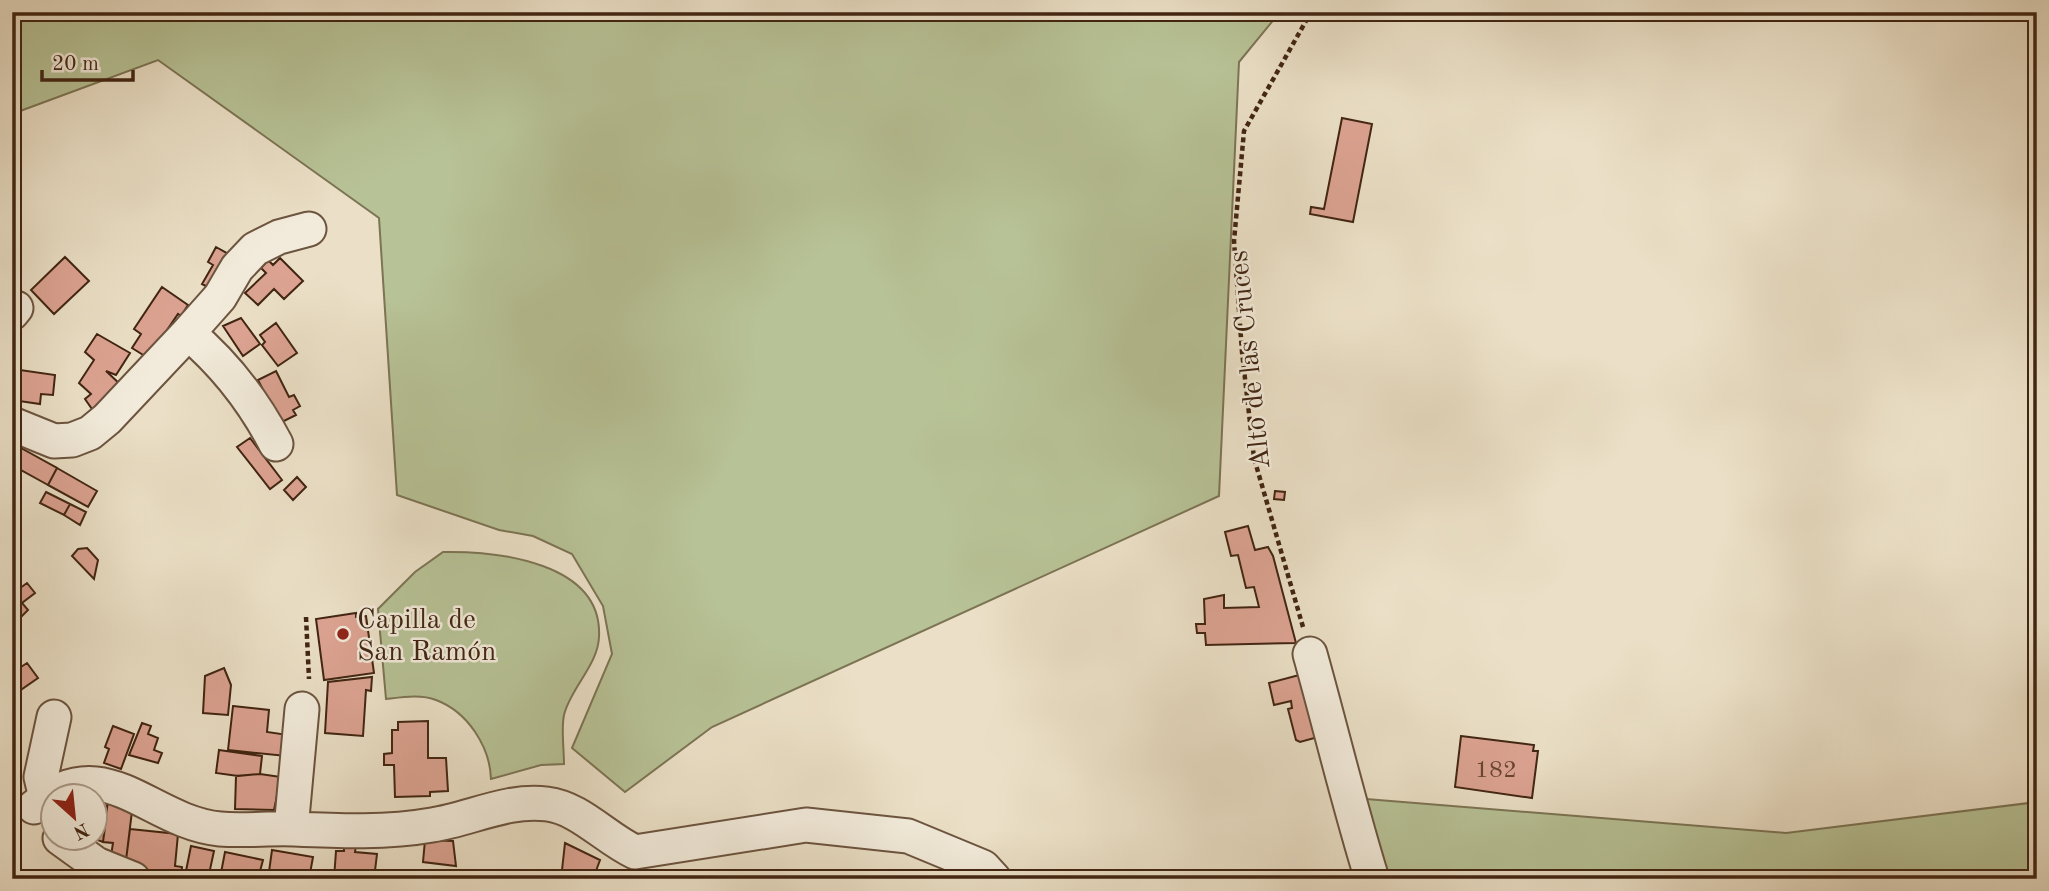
<svg xmlns="http://www.w3.org/2000/svg" width="2049" height="891" font-family="'Old Standard TT',serif">
	<rect width="100%" height="100%" fill="#ebe0c7"/>
	<filter id="stains"><feTurbulence type="fractalNoise" baseFrequency=".00286" numOctaves="4"/><feColorMatrix values="0 0 0 0 .2 0 0 0 0 .09 0 0 0 0 .02 0 0 0 .5 -.17"/></filter>
	<radialGradient id="worn" r=".72"><stop offset=".6" stop-color="#630" stop-opacity="0"/><stop offset="1" stop-color="#630" stop-opacity=".3"/></radialGradient>
	<path fill="#b7c296" stroke="#7c7454" stroke-width="2" d="M12,12H1280L1239,62L1219,496L712,727L625,792L572,748L612,654L603,606L572,554L533,536L499,530L397,495L379,218L158,60L12,114Z
		M443,552C497,551 603,562 599,637C598,665 570,689 564,715C561,729 564,749 564,764L541,765L491,779C490,747 468,712 436,700C421,694 403,697 386,699L378,609L415,572Z
		M1366,799L1786,833L2037,802V879H1383Z"/>
	<path fill="#dca392" stroke="#412512" stroke-width="2" d="M1342,118L1372,124L1353,222L1310,214L1311,207L1324,209Z
		M216,247L232,256L213,290L202,284L213,265L208,262Z
		M65,257L89,281L54,314L31,290Z
		M280,258L303,281L284,299L274,289L258,305L245,293L266,273L261,268L268,260L273,265Z
		M162,287L188,305L181,316L178,314L148,358L132,348L141,334L134,329Z
		M241,318L260,344L243,356L223,326Z
		M276,323L297,353L278,366L262,345L265,342L260,335Z
		M97,334L130,353L116,375L106,371L122,386L94,412L85,399L91,394L79,383L94,360L85,352Z
		M13,369L55,375L53,395L41,394L40,404L12,400Z
		M276,371L289,397L294,395L300,406L293,410L296,415L280,423L258,380Z
		M250,438L282,480L270,489L237,447Z
		M21,448L57,468L48,485L12,465Z
		M57,468L97,491L88,507L48,485Z
		M297,477L306,487L293,500L284,490Z
		M1275,491L1285,492L1284,500L1274,499Z
		M46,492L70,504L64,515L40,503Z
		M70,504L86,512L80,525L64,515Z
		M1248,526L1255,550L1268,547L1273,556L1296,643L1206,645L1205,633H1197L1196,624H1205L1204,599L1224,595V608L1259,607L1254,587L1246,588L1238,555L1231,556L1225,532Z
		M87,548L98,560L94,579L72,556L78,549Z
		M27,583L35,593L22,603L28,610L15,623L12,594Z
		M356,613V617L366,616L374,673L324,680L316,619Z
		M12,655L21,667L27,663L38,678L12,696Z
		M224,668L231,685L228,715L203,713L205,676Z
		M1303,674L1318,737L1300,742L1296,740L1288,709L1292,708L1291,701L1274,705L1269,683Z
		M372,677L371,691L366,690L363,736L325,733L328,682Z
		M233,706L269,710L267,732L288,735L286,756L228,750Z
		M428,721V758H446L448,791L430,792V796L395,797L394,765H384V754L392,753V730H398V722Z
		M142,723L151,726L148,734L158,738L154,750L162,753L158,763L129,755Z
		M113,726L134,734L121,769L104,763L109,749L105,747Z
		M1461,736L1534,745L1533,751H1538L1532,798L1455,787Z
		M219,750L262,756L260,774L238,776L216,773Z
		M260,774L281,777L274,810L235,809L236,776Z
		M94,799L108,803L100,825L105,827L103,842L92,838Z
		M108,800L132,811L126,860L111,856L113,843L103,842Z
		M130,829L178,834L175,866L182,867L181,879L170,878L136,866V862L126,860Z
		M425,840L453,841L456,866L423,862Z
		M565,843L600,860L593,879H561Z
		M344,845L356,846L355,852L377,854L374,879H334L336,851H344Z
		M191,846L214,851L208,879L185,876Z
		M272,850L313,857L309,879H268Z
		M225,852L263,860L258,879L220,878Z"/>
	<g fill="none" stroke-linecap="round" stroke-linejoin="round">
		<g stroke="#6c543f" stroke-width="37">
			<path id="minor" d="M12,313L16,308
				M188,333C226,365 253,400 276,444
				M12,424L54,441L72,440L90,433L107,419L188,333L220,297L237,268L255,249L279,237L309,229
				M1310,654C1331,729 1349,805 1372,879
				M46,798L41,777L54,717
				M34,807C105,746 148,822 220,829C245,831 269,828 294,829C340,831 387,833 432,825C471,819 507,799 547,804C580,808 605,838 635,852L806,825L908,836L983,867L994,879
				M291,829L302,709
				M60,838L96,864L133,879"/>
		</g>
		<path stroke="#412512" stroke-width="4.5" stroke-dasharray="5 3.5" stroke-linecap="butt" d="M306,617L309,679
			M1303,627L1254,458L1242,352L1234,241L1244,131L1311,12"/>
		<use href="#minor" stroke="#f2ebdb" stroke-width="33"/>
	</g>
	<circle fill="#8f2418" stroke="#f2ebdb" stroke-width="2.5" cx="343" cy="634" r="7"/>
	<g text-anchor="middle" stroke-width="5" stroke-linejoin="round" paint-order="stroke">
		<g font-size="24" fill="#684432">
			<text x="1496" y="777">182</text>
		</g>
		<g font-size="28" fill="#412512" stroke="#f2ebdb">
			<text transform="translate(1248 360) rotate(-96)" y="10">Alto de las Cruces</text>
		</g>
		<g font-size="28" fill="#412512" stroke="#f2ebdb" text-anchor="start">
			<text x="357" y="628">Capilla de<tspan x="357" dy="32">San Ramón</tspan></text>
		</g>
	</g>
	<rect width="2049" height="891" fill="none" stroke="#ebe0c7" stroke-width="42"/>
	<rect x="14" y="14" width="2021" height="863" fill="none" stroke="#412512" stroke-width="3.5"/>
	<rect x="21" y="21" width="2007" height="849" fill="none" stroke="#412512" stroke-width="2"/>
	<g transform="translate(74 817) rotate(153)"><circle r="33" fill="#f2ebdb" stroke="#ab9c8b" stroke-width="2"/>
	<path d="M0-5L12 26L0 18L-12 26Z" fill="#8f2418"/>
	<text y="-10" font-size="19" font-weight="bold" text-anchor="middle" fill="#412512">N</text>
	</g>
	<path d="M42 70v10h91v-10" fill="none" stroke="#412512" stroke-width="3.5"/>
	<text x="52" y="70" font-size="21" fill="#412512" stroke="#f2ebdb" stroke-width="5" paint-order="stroke">20 m</text>
	<rect width="100%" height="100%" filter="url(#stains)"/>
	<rect width="100%" height="100%" fill="url(#worn)"/>
</svg>
